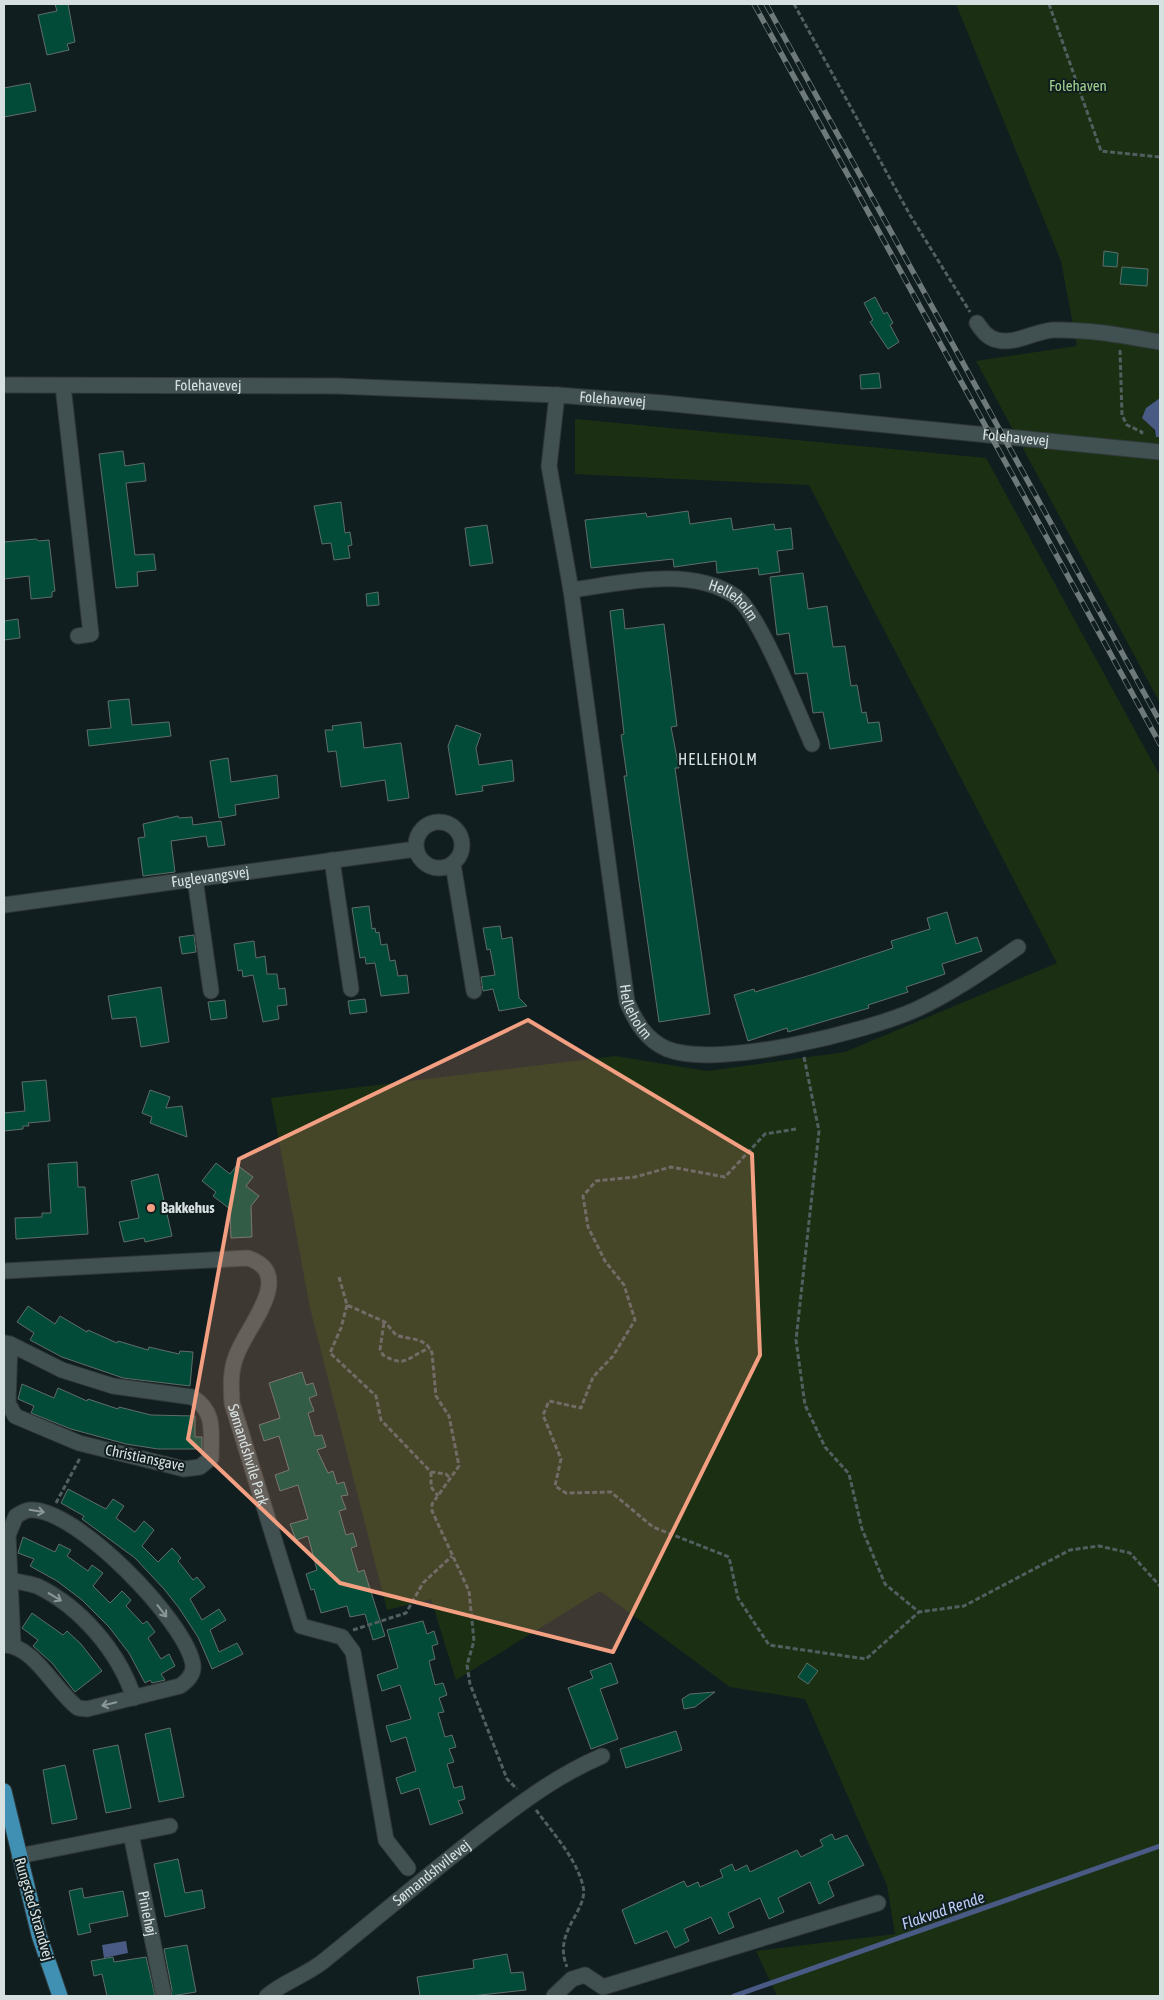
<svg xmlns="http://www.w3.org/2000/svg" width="1164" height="2000" font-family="'Asap Condensed',sans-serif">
	<rect width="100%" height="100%" fill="#111e1f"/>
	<path fill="#1b3013" d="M956,4H1160V398L1146,408L1156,437H1160V703L976,361L1077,346L1061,261Z
		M575,419L986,458L1160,776V1996H777L756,1951L895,1934L887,1885L805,1699L730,1687L600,1591L456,1680L431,1599L387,1610L310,1308L271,1098L615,1056L707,1071L845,1052L1057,963L809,485L575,474Z"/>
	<path fill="#495a84" d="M1160,398V437H1156L1155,430L1142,418L1146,408Z
		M126,1941L128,1953L104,1958L102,1945Z"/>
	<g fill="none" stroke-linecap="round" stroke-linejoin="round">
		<path stroke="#495a84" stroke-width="5" d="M734,1996L1160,1846"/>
	</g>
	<path fill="#034b39" stroke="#5f6d67" d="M55,4H68L75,42L67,44L69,50L47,55L38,15L57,11Z
		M30,83L36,111L4,117V88Z
		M1104,251L1118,253L1117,267L1103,266Z
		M1122,267L1148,269L1147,286L1120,284Z
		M875,297L884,314L887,312L893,323L890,325L899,342L888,349L870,322L873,320L864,303Z
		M879,373L881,388L861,389L860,375Z
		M123,451L125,466L144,463L146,481L126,483L135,555L154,554L156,570L137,572L138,586L116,588L99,454Z
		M341,502L345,533L350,532L352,545L348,546L350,558L334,560L331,543L322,544L314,506Z
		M688,511L690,524L731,518L733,530L774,524L775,530L791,528L793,549L777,551L780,572L759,575L758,568L717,573L716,561L674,567L673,559L591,568L585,520L646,513L647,517Z
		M487,525L493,563L470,566L465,528Z
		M36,539L39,541L49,540L55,591L52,592V597L31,599L29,576L4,579V542Z
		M803,573L808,609L827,606L833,647L845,646L851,686L857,685L862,713L866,712L868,723L879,722L882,741L830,749L823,712L813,713L807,673L795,674L789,633L777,635L770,577Z
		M378,592L379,605L367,606L366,594Z
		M623,609L625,629L664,624L677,726L671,727L679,768H675L710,1014L659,1022L624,776H627L621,735L624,734L610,611Z
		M18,619L20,638L4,640V621Z
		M129,699L132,725L169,722L171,736L89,746L87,730L111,728L108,701Z
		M361,722L364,748L401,743L409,798L388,801L385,780L341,787L336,751L328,752L325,730H333L332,726Z
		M456,725L481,734L476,748L479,765L512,760L514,781L482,786L483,791L456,795L448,746Z
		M228,758L231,782L277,775L279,798L235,805L236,815L219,818L210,761Z
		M178,816L179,818L192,817L193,825L221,821L225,845L208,847L206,836L171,841L175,872L143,876L138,838L145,837L143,824Z
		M369,906L372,929L375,928L376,933L379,932L381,945L387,944L390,961L395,960L398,976L407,975L409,993L381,996L375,963L366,964L365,957L360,958L352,908Z
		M947,912L956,944L977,937L982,951L942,964L945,974L906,987L908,992L868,1005L869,1008L788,1032L787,1028L748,1041L734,995L754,989L755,992L814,974L893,948L891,941L930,929L927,918Z
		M500,926L502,939L512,937L519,998L527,1006L499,1011L493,989L483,991L481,977L495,975L490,949L487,950L483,928Z
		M194,935L196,952L182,954L179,937Z
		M254,941L256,958L265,956L267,974H277L279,989L285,988L287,1005L277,1006L279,1019L263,1022L253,975L243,977L242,970L238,971L234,944Z
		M161,987L169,1042L141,1047L136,1017L112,1019L108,996Z
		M365,999L367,1012L350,1014L348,1001Z
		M225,1000L227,1018L211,1020L208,1002Z
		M46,1080L50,1121L28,1123L29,1126H23V1129L4,1131V1113L25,1111L22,1082Z
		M150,1090L170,1097L166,1108L182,1106L187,1137L150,1123L152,1117L142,1113Z
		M77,1162L78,1187H85L88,1234L16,1239L15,1218L42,1217V1213H51L48,1164Z
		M216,1163L230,1174L237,1165L253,1177L246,1186L259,1196L251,1206L252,1237L231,1238L230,1209L213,1196L216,1192L202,1181Z
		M158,1174L172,1236L145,1242L144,1238L124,1242L119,1222L139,1218L131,1181Z
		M28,1306L55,1324L60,1316L87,1332L88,1330L117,1343L118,1341L148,1350L149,1347L179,1354L180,1351L193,1352L190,1386L123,1378L62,1357L30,1340L34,1333L17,1322Z
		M302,1372L306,1385L313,1383L317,1395L309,1398L314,1411L308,1413L315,1436L322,1435L326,1447L317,1450L328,1473L333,1471L337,1484L344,1482L348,1495L341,1496L346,1509L339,1511L346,1535L353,1533L357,1546L351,1548L358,1572L364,1570L385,1636L373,1640L365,1614L350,1617L347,1606L321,1613L314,1589L311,1590L306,1574L317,1570L308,1536L296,1540L290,1524L308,1519L298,1485L280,1491L275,1475L289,1470L279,1436L264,1441L259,1425L280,1418L269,1383Z
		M22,1384L54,1398L58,1388L87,1401L88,1399L118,1409L119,1407L151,1415L195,1416V1437H202V1449H158L126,1444L71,1429L31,1413L34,1406L18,1399Z
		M68,1489L106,1509L113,1499L124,1506L116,1518L135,1532L144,1521L154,1530L142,1546L158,1562L172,1548L181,1558L178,1561L193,1580L197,1577L205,1587L190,1599L202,1620L219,1609L226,1620L210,1630L219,1652L237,1643L243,1654L212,1669L198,1637L179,1608L164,1589L135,1558L82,1519L84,1516L61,1503Z
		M23,1537L55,1552L59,1544L71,1550L67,1556L88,1571L92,1565L103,1573L93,1586L110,1603L122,1591L131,1600L126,1606L143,1624L147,1621L155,1632L148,1638L161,1659L169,1654L175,1666L161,1674L165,1680L152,1683L150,1680L145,1683L129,1653L109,1627L82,1600L57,1581L30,1566L34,1559L18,1553Z
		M32,1613L63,1635L67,1631L81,1644L102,1671L75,1692L52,1663L33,1646L38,1640L22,1628Z
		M423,1621L427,1634L434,1631L438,1644L432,1646L435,1659L429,1661L435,1685L443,1683L447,1695L439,1698L444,1712L438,1713L445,1737L452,1735L456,1747L449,1749L454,1762L447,1764L454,1788L462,1786L465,1799L458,1801L463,1813L430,1825L419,1788L401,1794L396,1778L416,1771L406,1737L391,1742L386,1726L411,1719L400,1685L382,1691L377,1675L398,1668L387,1630Z
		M611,1663L618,1683L600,1689L618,1739L591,1749L568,1688L593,1678L590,1671Z
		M807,1663L818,1671L808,1684L798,1677Z
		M715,1692L695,1707L684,1709L682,1699L690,1694Z
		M170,1728L184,1797L159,1802L145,1734Z
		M676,1731L682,1750L626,1768L620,1749Z
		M118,1745L131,1808L106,1813L93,1750Z
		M65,1765L77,1819L52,1824L43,1770Z
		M832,1834L835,1840L847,1835L864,1865L828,1882L834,1896L819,1904L810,1882L778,1898L784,1912L769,1919L760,1898L728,1913L734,1927L719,1934L711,1917L684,1929L689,1941L675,1948L667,1931L635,1944L622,1910L684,1881L687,1887L698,1882L700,1887L723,1877L720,1870L732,1864L735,1871L747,1865L750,1872L797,1850L801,1857L823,1846L820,1840Z
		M178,1859L185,1893L202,1890L205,1908L165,1917L154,1864Z
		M82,1888L84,1898L123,1891L128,1916L89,1924L91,1932L78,1935L69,1891Z
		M187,1945L196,1992L171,1996L172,1990L164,1949Z
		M507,1954L511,1973L523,1972L526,1990L471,1996H420L417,1977L474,1968L473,1960Z
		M113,1957L114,1962L146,1957L155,1996H107L102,1974L94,1976L91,1961Z"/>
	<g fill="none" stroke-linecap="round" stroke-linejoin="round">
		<g stroke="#303838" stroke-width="17">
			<g id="minor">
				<path d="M977,323C982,330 987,338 997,340C1015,345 1035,331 1053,330C1089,329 1125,336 1160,342"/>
				<path id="s1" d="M4,385L337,386L557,395L663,403L1160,452"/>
				<path d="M63,386L91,634L78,636"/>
				<path id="s2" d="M557,395L549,466L571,590L627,1002C636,1022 646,1040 667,1049C718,1069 865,1032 915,1010C952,993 985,970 1018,947"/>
				<path id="s3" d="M571,590C623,583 689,566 735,596C759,612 798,713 812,744"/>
				<circle cx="439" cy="845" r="23"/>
				<path d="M332,860L351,989"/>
				<path d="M453,864L474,991"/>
				<path d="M195,879L211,991"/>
				<path id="s4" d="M4,905L416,849"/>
				<path id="s5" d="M4,1271L248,1258C296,1274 248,1325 237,1354C230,1370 231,1386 232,1403L301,1626L342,1637L353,1652L386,1840L408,1868"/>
				<path d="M4,1343L10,1344L62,1370L113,1386L192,1397C216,1411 211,1433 211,1458L200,1467L184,1469L79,1443L15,1416L8,1403L10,1344"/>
				<path d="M10,1580C19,1582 29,1583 37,1586C81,1607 119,1652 134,1698"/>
				<path d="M4,1645C34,1645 55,1691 78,1708L87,1709L180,1686C187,1681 194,1675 193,1665C187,1622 74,1506 30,1510C25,1510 20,1514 16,1516L8,1535L13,1645"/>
				<path id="s6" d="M131,1834L163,1992"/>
				<path d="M19,1856L170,1826"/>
				<path id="s7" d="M267,1996C285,1981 307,1975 325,1960C378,1917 430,1873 484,1831C524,1801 556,1776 602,1756"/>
				<path d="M554,1996L572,1979L585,1975L603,1987L878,1903"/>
			</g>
		</g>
		<g stroke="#303838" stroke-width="17">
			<path id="major" d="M4,1791L39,1935L60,1996"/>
		</g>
		<path stroke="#525e5f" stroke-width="3" stroke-dasharray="5 2.5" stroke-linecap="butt" d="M794,4L910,215L970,312
			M1049,4L1101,151L1160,157
			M1120,350L1122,415L1127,425L1142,432L1141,436
			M804,1057L819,1131L796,1340L805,1405L825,1447L849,1474L862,1529L885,1584L919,1612L964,1606L1070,1550L1099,1546L1130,1553L1160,1586
			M796,1129L765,1134L725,1177L671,1167L635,1177L596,1181L583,1196L588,1227L605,1261L624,1285L635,1320L613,1356L593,1377L581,1408L549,1401L543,1415L561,1459L555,1486L566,1493L611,1492L653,1527L729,1557L738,1598L769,1645L866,1659L919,1612
			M339,1277L347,1305L385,1322L396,1335C410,1340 426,1337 432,1353L436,1396L449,1416L459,1466L432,1504V1511L469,1591L474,1641L467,1665L470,1684L507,1779L517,1789
			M347,1305L341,1328L330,1353L376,1396L381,1420L431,1472L446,1474L451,1479
			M384,1323L380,1349L383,1355C407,1369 408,1356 430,1348
			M431,1472V1487L438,1496
			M56,1503L80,1458
			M353,1630L406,1613L423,1583L452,1556
			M536,1810C553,1833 576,1858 583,1886C589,1911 552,1931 567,1967"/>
		<use href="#minor" stroke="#415051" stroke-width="15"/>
		<use href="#major" stroke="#4090b4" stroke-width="15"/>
		<g stroke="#6e797a" stroke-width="5.5">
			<path id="rail" d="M754,4L1160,744
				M766,4L1160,722"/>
		</g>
		<use href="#rail" stroke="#111e1f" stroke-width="4" stroke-dasharray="11" stroke-linecap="butt"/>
	</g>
	<defs><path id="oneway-shaft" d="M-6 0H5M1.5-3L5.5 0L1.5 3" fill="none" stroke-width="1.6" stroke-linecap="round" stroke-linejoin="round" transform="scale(1.25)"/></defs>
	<g stroke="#8c9898">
		<use href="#oneway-shaft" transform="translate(37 1511) rotate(10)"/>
		<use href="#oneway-shaft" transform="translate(55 1597) rotate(31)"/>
		<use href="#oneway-shaft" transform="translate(162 1611) rotate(52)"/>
		<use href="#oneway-shaft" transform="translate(109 1704) rotate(166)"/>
	</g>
	<path fill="#f39f82" fill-opacity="0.2" stroke="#f39f82" stroke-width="4" stroke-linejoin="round" d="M528,1020L752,1154L760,1355L613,1652L340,1583L188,1439L239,1159Z"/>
	<circle fill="#f39f82" stroke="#111e1f" stroke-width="2" cx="151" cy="1208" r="5"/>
	<g text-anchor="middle" stroke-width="4" stroke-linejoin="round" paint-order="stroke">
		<g font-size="15" fill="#a1d08f" stroke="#111e1f">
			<text x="1078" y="91">Folehaven</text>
		</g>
		<g font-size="15" fill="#d7e0e0" stroke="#111e1f">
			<text dy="5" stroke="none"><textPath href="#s1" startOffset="204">Folehavevej</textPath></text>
			<text dy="5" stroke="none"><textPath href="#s1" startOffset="609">Folehavevej</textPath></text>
			<text dy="5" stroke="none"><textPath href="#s1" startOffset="1014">Folehavevej</textPath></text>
			<text dy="5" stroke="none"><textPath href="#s3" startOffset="169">Helleholm</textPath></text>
			<text dy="5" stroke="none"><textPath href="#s4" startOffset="208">Fuglevangsvej</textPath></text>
			<text dy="5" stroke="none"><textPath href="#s2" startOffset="625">Helleholm</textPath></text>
			<text dy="5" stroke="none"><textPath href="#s5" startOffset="462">Sømandshvile Park</textPath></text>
			<text transform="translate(145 1458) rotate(12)" y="5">Christiansgave</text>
			<text dy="5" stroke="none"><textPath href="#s7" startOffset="206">Sømandshvilevej</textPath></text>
			<text transform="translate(34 1909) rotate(74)" y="5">Rungsted Strandvej</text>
			<text dy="5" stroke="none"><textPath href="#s6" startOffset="81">Piniehøj</textPath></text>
		</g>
		<g font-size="15" font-weight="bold" fill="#d7e0e0" stroke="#111e1f" text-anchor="start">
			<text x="161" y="1213">Bakkehus</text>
		</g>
		<g font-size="16" letter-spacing="1" fill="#d7e0e0" stroke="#111e1f">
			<text x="718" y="765">HELLEHOLM</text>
		</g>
		<g font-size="16" font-style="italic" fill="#baccf5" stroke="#111e1f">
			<text transform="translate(943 1910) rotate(-19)" y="6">Flakvad Rende</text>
		</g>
	</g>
	<rect width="1164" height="2000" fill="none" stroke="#d7e0e0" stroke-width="10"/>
</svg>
